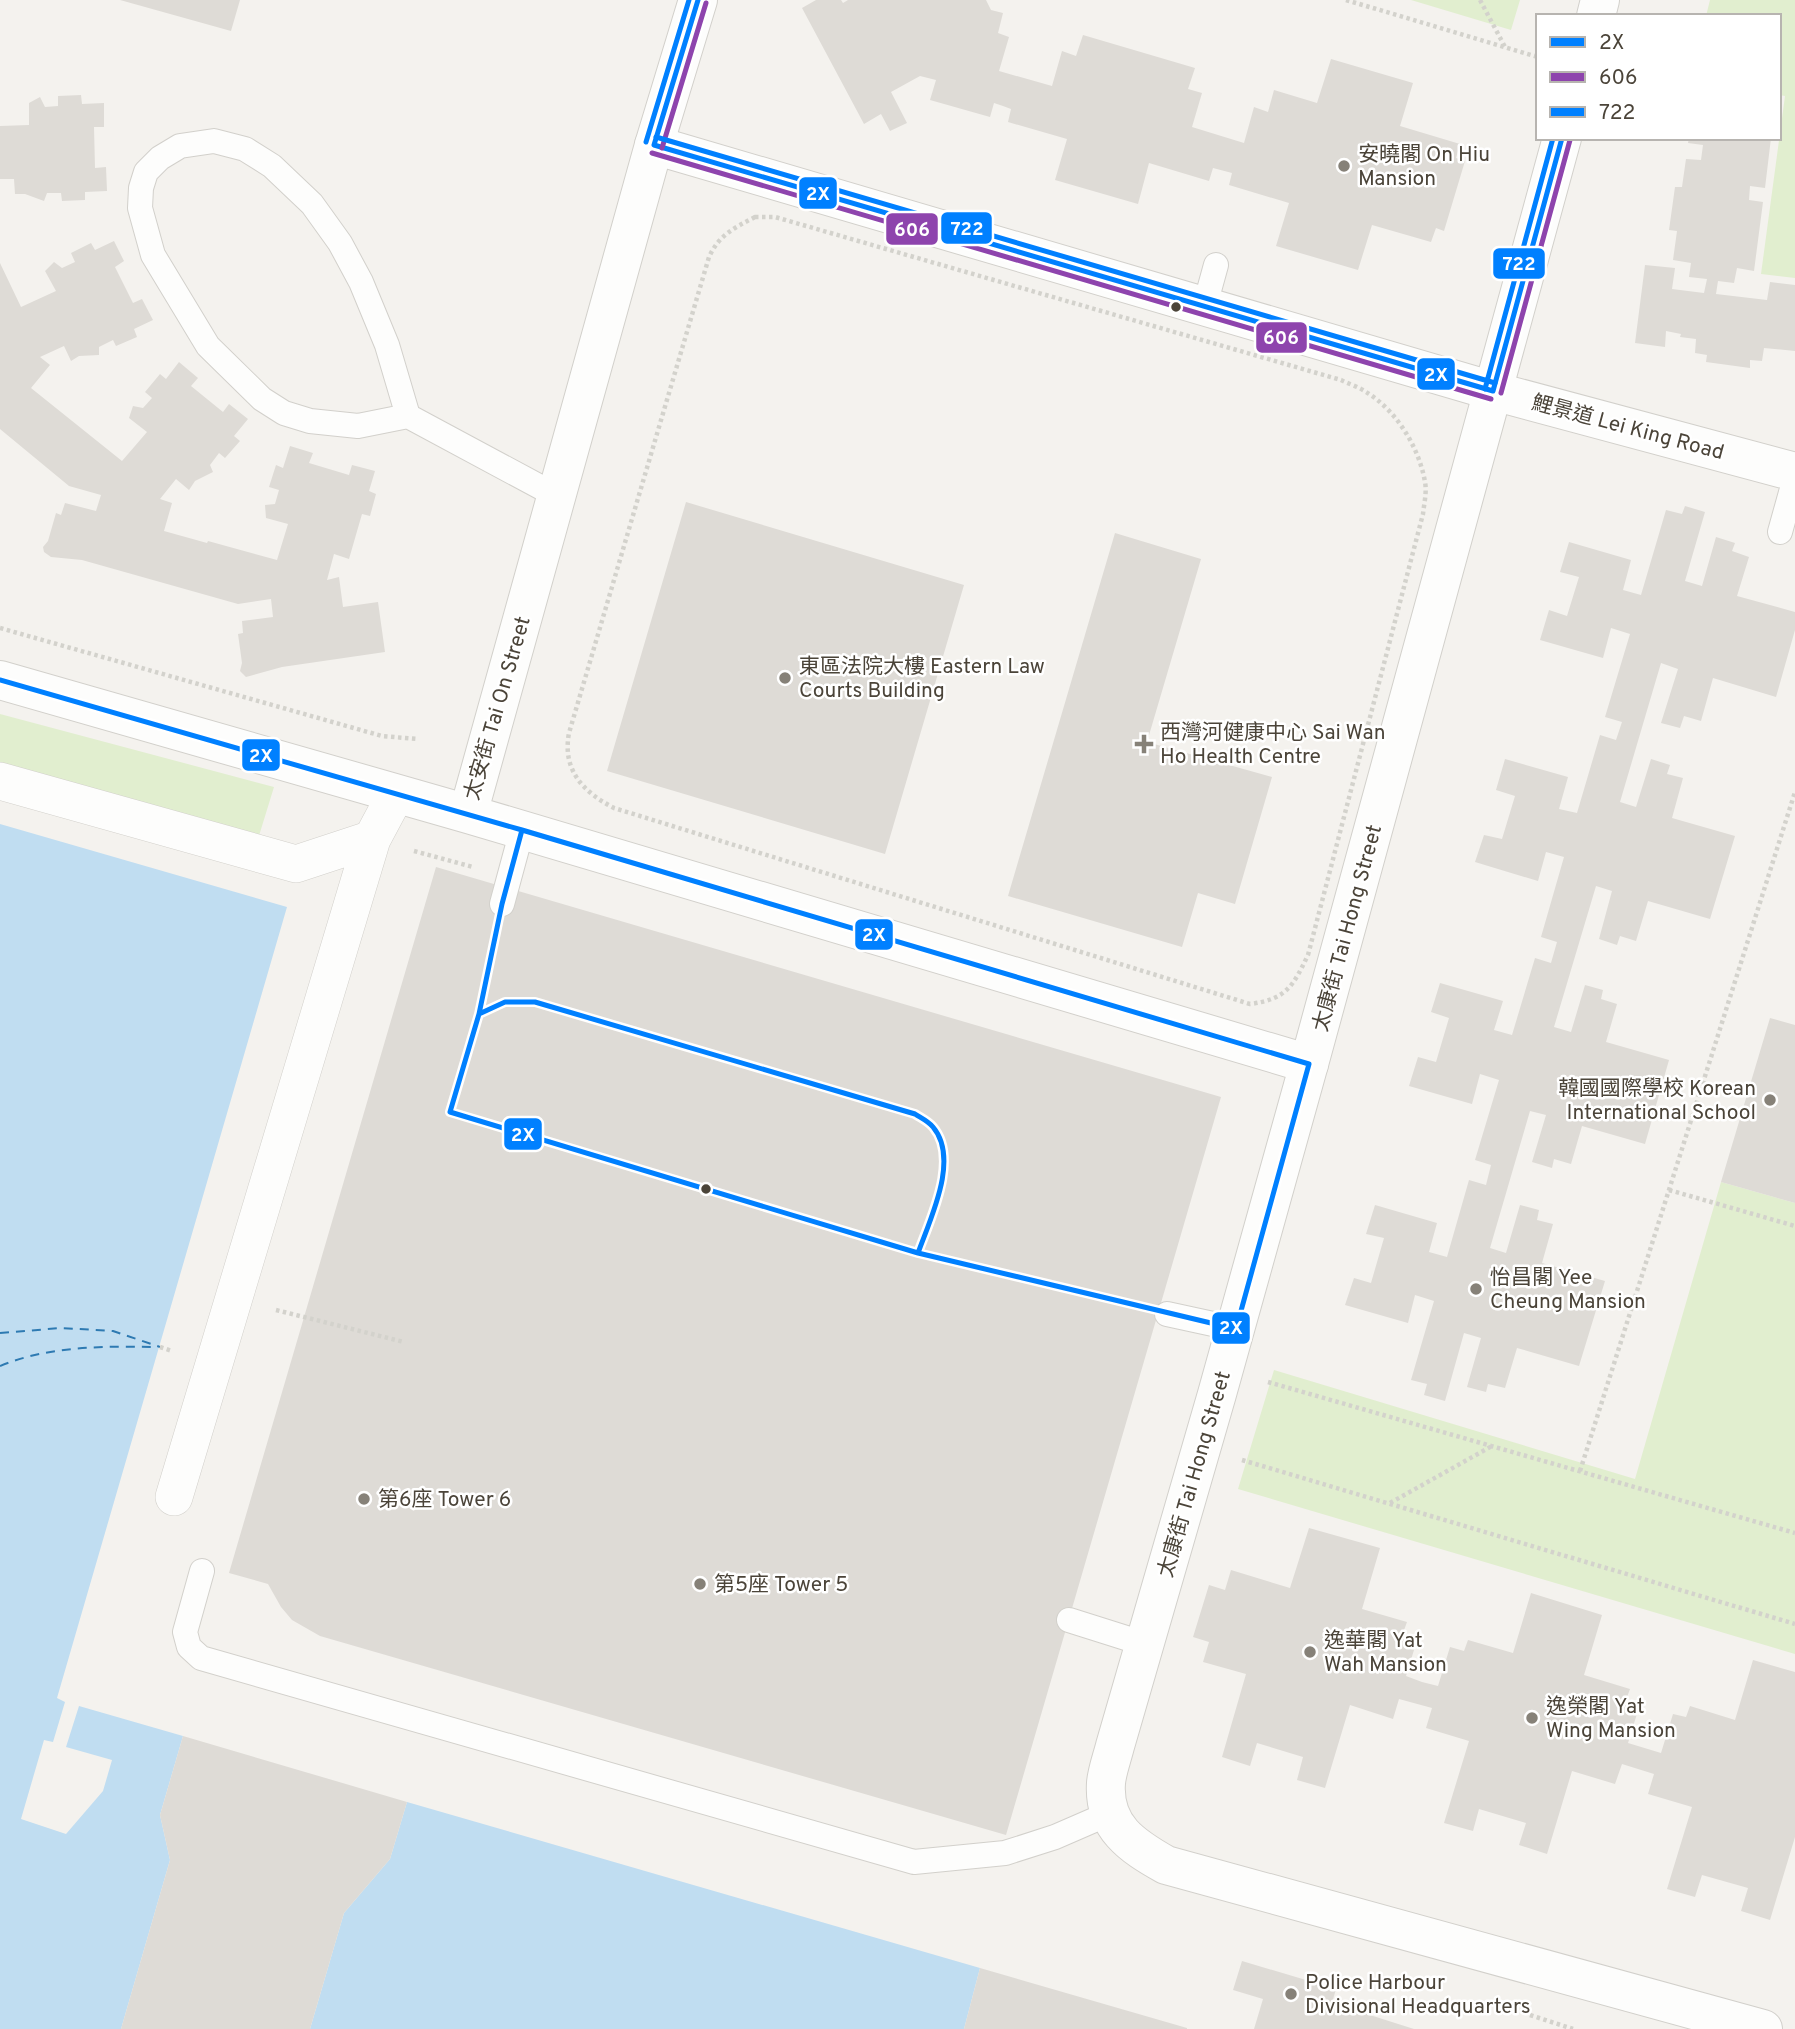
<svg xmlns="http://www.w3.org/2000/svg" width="1795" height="2029" font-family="Overpass,'Noto Sans TC',sans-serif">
	<rect width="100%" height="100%" fill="#f4f2ee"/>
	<path fill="#e1eecf" d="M1411,0H1520L1511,30Z
		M1710,0H1795V278L1761,274L1785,96L1779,95V16H1706Z
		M0,714L274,787L250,865L0,797Z
		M1721,1182L1795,1203V1654L1238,1489L1274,1370L1635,1479Z"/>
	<path fill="#c0ddf1" d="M0,824L287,907L57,1698L65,1702L53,1742L44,1740L21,1819L66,1834L103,1791L112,1760L66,1747L79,1706L183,1736L160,1815L170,1860L121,2029H0Z
		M407,1802L980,1968L964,2029H310L344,1913L390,1859Z"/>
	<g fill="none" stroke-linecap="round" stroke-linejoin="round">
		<path stroke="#2e7ab2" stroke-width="2" stroke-dasharray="9 7" stroke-linecap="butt" d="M0,1333L61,1328L113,1331L160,1347
			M0,1366C48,1346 104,1346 155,1347"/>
	</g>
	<path fill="#dedbd6" d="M120,0H240L231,31Z
		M816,0H841L843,3L848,0H986L991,10L1003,13L998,33L1009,37L999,71L1052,86L1062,51L1076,56L1083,35L1195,68L1188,89L1202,93L1192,127L1244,143L1254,107L1268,112L1274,90L1317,103L1331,59L1413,83L1400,126L1460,144L1456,158L1465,161L1444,231L1436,228L1431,242L1372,225L1358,270L1276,246L1289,203L1229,185L1232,173L1213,168L1209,181L1149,163L1138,204L1055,180L1067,139L1008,122L1011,109L1003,106L994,103L990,117L930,100L936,80L920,76L891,92L907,123L890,131L881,114L864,124L802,8Z
		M81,95L82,104L104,103V127H94L95,168L106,167L107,191L85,192V200L62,201L61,193H47L44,201L25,194H15L14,179H0V126L29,125V103L40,97L45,107L58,106V96Z
		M1689,138H1771L1765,188L1750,186L1749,200L1763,202L1754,271L1737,268L1734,283L1718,281L1716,294L1767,300L1770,282L1795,285V351L1764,348L1762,361L1750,360V368L1706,362L1707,355L1695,353L1696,339L1680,337L1681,334L1666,331L1665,347L1635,343L1645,265L1675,268L1672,289L1704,293L1707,279L1689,277L1691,263L1673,260L1677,231L1669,230L1675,187H1682L1686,159L1701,160L1703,145L1688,143Z
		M114,241L124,261L115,267L133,303L142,299L153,320L134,329L137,337L116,346L113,340L99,347V355L79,356L71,361L64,346L40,357L50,365L31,388L122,461L147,432L129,418L133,406L143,408L152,398L145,392L160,374L166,379L179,362L198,378L191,386L223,412L229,404L248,419L234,436L240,441L225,458L219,453L210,465L213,472L195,481L189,490L176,479L160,499L172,503L164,531L207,543L208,541L277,560L288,524L266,518L265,505L275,504L279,490L269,487L276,465L283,468L290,446L313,453L309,463L349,475L352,465L375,471L369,491L376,494L370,516L362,514L349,559L334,554L327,580L339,577L343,607L378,602L385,652L282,667L246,677L240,671L242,663L238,634L243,633L242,621L273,617L271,599L238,604L82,560L51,557L44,552L43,547L48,541L56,513L61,515L65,503L96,511L101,495L69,486L0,429V263L21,307L56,291L45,271L54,262L62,268L75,262L71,253L91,243L95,250Z
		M686,502L964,585L885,854L607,771Z
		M1685,506L1705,512L1685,581L1702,586L1716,537L1735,543L1732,551L1749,557L1737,596L1795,612V630L1776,697L1713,678L1701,721L1684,716L1680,728L1661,723L1678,669L1661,663L1620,802L1636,807L1651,759L1670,765L1667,774L1683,778L1672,818L1735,836L1710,919L1648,901L1636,941L1620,936L1617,945L1599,939L1612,891L1596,886L1554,1027L1571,1032L1585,985L1603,990L1601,999L1617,1004L1606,1042L1669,1060L1645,1144L1582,1126L1571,1164L1554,1159L1552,1168L1532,1162L1546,1115L1530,1111L1490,1248L1506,1253L1520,1205L1539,1210L1537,1220L1553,1224L1542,1263L1605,1281L1579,1366L1517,1348L1505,1388L1488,1384L1486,1392L1467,1387L1481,1338L1464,1333L1445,1401L1424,1395L1427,1384L1411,1380L1434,1301L1415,1295L1408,1323L1345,1305L1354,1278L1371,1283L1384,1238L1366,1234L1375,1205L1437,1223L1429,1252L1447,1257L1469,1180L1486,1185L1491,1165L1475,1160L1499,1080L1480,1074L1472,1104L1409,1086L1418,1057L1436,1062L1449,1018L1431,1012L1440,983L1503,1001L1494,1030L1512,1035L1535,958L1551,963L1557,942L1541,937L1564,857L1546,852L1538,881L1475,862L1484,835L1502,839L1515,796L1496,790L1505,759L1568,777L1559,809L1577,813L1600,735L1616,740L1622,722L1605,717L1630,634L1611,628L1603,658L1540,640L1549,610L1567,616L1579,577L1560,572L1569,542L1631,560L1623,590L1641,595L1666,510L1682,514Z
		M1115,533L1201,559L1147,742L1272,777L1235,904L1198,893L1182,947L1008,896Z
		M436,867L1221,1097L1006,1835L320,1636L292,1620L281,1607L268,1584L229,1573Z
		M1770,1018L1795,1025V1203L1721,1182Z
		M1309,1528L1380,1548L1362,1609L1407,1622L1403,1633L1418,1637L1406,1676L1422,1682L1438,1686L1450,1647L1464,1651L1468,1640L1513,1653L1531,1593L1602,1615L1584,1675L1630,1689L1626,1700L1640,1704L1628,1743L1661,1753L1673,1714L1686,1717L1690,1706L1735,1720L1753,1660L1795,1672V1837L1770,1920L1741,1911L1748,1888L1702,1875L1695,1897L1667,1889L1692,1807L1648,1794L1654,1774L1622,1764L1615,1784L1572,1771L1547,1854L1519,1845L1526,1823L1479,1809L1473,1831L1444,1823L1469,1741L1426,1728L1432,1708L1399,1699L1393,1719L1350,1705L1325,1788L1297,1780L1303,1757L1257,1743L1250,1766L1222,1757L1246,1674L1203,1662L1209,1642L1193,1637L1209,1585L1225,1590L1231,1570L1290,1588Z
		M183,1736L407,1802L390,1859L344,1913L310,2029H121L170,1860L160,1815Z
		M1242,1961L1336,1989L1332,2003L1414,2029H1254L1263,1999L1233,1990Z
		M980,1968L1187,2028V2029H964Z"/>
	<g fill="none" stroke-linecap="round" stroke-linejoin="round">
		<g stroke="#d2d0cb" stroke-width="26">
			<path id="service" d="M1205,305L1216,265
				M408,416L387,345L361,282L340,243L312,204L272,166L245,149L214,141L180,146L160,158L146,172L141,188L140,208L153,255L208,346L262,399L284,413L310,421L358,426L408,416L557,496
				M1780,532L1795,478
				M502,904L522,830
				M1167,1314L1236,1329
				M202,1571L185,1632L189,1647L201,1658L914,1862L1005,1853L1055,1837L1108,1814
				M1069,1620L1145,1644"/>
		</g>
		<g stroke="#d2d0cb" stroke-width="38">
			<path id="pedestrian" d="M0,781L296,864L372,839
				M174,1497L372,839L396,794"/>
		</g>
		<g stroke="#d2d0cb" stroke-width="40">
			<path id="minor" d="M654,145L1493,391L1795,472
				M1309,1064L1217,1394L1115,1746C1112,1758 1107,1771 1106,1783C1103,1827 1132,1846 1166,1865L1763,2029"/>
		</g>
		<g stroke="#d2d0cb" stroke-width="40">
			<path id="tertiary" d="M1596,16L1600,0
				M0,680L468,814L1309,1064L1562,138
				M468,814L654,145L698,0"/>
		</g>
		<path stroke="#d3d2cc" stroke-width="4.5" stroke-dasharray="3.5 3.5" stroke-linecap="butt" d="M1346,0L1538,57
			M1480,0L1505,47
			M755,217H775L1341,380C1349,384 1359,387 1366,392C1396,410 1419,447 1425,482C1427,492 1424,504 1423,514L1308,955C1293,986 1287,999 1250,1004L614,808C583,792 562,770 569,733L709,257C719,235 734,228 755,217Z
			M0,628L382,736L417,739
			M414,851L473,867
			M1669,1190L1795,1226
			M276,1310L404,1342
			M160,1347L172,1351
			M1268,1382L1795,1533
			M1242,1460L1795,1624
			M1580,1471L1795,792
			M1390,1503L1492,1446
			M1530,2015L1573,2029"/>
		<use href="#service" stroke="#fdfdfc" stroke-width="24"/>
		<use href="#pedestrian" stroke="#fdfdfc" stroke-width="37"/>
		<use href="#minor" stroke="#fdfdfc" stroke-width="38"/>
		<use href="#tertiary" stroke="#fdfdfc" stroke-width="38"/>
		<g stroke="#fff" stroke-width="10">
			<path id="bus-1" d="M698,0L654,145L1493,391L1562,138
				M0,680L522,830
				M522,830L1309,1064L1236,1329L918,1253L450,1112L479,1014L502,904Z
				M505,1002H535L915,1114C921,1118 928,1121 933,1127C960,1159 930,1219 918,1253L450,1112L479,1014Z"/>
		</g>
		<g stroke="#fff" stroke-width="10">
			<path id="bus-2" d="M662,148L706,3
				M652,153L1491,399
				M1501,393L1570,140"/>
		</g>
		<g stroke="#fff" stroke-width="10">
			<path id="bus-3" d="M656,137L1495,383
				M646,142L689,0
				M1485,389L1553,138"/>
		</g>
		<use href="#bus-1" stroke="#0080ff" stroke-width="5"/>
		<use href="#bus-2" stroke="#8e44ad" stroke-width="5"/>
		<use href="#bus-3" stroke="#0080ff" stroke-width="5"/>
	</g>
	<g fill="#868178" stroke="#fff" stroke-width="2.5">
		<circle cx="1344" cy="166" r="7"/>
		<circle cx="785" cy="678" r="7"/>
		<path d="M1140.5 733.5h7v7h7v7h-7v7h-7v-7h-7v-7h7z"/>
		<circle cx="1770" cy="1100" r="7"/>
		<circle cx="1476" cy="1289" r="7"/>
		<circle cx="364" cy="1499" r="7"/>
		<circle cx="700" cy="1584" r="7"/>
		<circle cx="1310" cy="1652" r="7"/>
		<circle cx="1532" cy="1718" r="7"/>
		<circle cx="1291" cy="1994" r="7"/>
	</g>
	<g fill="#4b4439" stroke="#fff" stroke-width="2.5">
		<circle cx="1176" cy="307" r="6"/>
		<circle cx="706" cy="1189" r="6"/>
	</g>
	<g text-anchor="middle" stroke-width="5" stroke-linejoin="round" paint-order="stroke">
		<g font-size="21" fill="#4b4439" stroke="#fff" text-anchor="start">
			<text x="1358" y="161">安曉閣 On Hiu<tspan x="1358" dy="24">Mansion</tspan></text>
			<text x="799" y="673">東區法院大樓 Eastern Law<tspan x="799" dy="24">Courts Building</tspan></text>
			<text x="1160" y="739">西灣河健康中心 Sai Wan<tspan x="1160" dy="24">Ho Health Centre</tspan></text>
			<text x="1756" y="1095" text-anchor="end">韓國國際學校 Korean<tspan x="1756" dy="24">International School</tspan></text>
			<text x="1490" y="1284">怡昌閣 Yee<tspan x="1490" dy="24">Cheung Mansion</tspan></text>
			<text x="378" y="1506">第6座 Tower 6</text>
			<text x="714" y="1591">第5座 Tower 5</text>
			<text x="1324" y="1647">逸華閣 Yat<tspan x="1324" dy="24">Wah Mansion</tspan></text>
			<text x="1546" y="1713">逸榮閣 Yat<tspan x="1546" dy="24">Wing Mansion</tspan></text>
			<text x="1305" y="1989">Police Harbour<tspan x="1305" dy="24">Divisional Headquarters</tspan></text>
		</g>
		<g font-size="21" fill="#4b4439" stroke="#fff">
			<text transform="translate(1628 427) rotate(15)" y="7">鯉景道 Lei King Road</text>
			<text transform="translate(497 708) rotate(-74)" y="7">太安街 Tai On Street</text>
			<text transform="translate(1347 928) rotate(-75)" y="7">太康街 Tai Hong Street</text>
			<text transform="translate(1194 1474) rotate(-74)" y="7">太康街 Tai Hong Street</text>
		</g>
	</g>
	<g stroke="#fff" stroke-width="2.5">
		<rect x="798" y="176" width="40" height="34" rx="7" fill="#0080ff"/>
		<rect x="940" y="211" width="53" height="34" rx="7" fill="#0080ff"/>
		<rect x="885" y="212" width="54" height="34" rx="7" fill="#8e44ad"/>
		<rect x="1492" y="247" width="54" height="33" rx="7" fill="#0080ff"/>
		<rect x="1255" y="321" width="53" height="33" rx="7" fill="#8e44ad"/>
		<rect x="1416" y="357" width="40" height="34" rx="7" fill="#0080ff"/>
		<rect x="241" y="738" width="40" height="34" rx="7" fill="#0080ff"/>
		<rect x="854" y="918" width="40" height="33" rx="7" fill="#0080ff"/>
		<rect x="503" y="1117" width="40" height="34" rx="7" fill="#0080ff"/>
		<rect x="1211" y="1311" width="40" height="34" rx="7" fill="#0080ff"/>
	</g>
	<g font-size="19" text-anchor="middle" font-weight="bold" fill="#fff">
		<text x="818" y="200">2X</text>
		<text x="967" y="235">722</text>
		<text x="912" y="236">606</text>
		<text x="1519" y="270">722</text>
		<text x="1281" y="344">606</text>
		<text x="1436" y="381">2X</text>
		<text x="261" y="762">2X</text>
		<text x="874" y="941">2X</text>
		<text x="523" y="1141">2X</text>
		<text x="1231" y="1334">2X</text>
	</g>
	<rect x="1536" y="14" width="245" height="126" fill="#ffffff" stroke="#b7b4b0" stroke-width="2"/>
	<rect x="1550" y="37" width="35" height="10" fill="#0080ff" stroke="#b7b4b0" stroke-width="2"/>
	<text x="1599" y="49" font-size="21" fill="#4b4439">2X</text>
	<rect x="1550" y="72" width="35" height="10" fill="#8e44ad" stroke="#b7b4b0" stroke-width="2"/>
	<text x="1599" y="84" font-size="21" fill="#4b4439">606</text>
	<rect x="1550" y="107" width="35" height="10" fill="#0080ff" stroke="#b7b4b0" stroke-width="2"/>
	<text x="1599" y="119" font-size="21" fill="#4b4439">722</text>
</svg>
